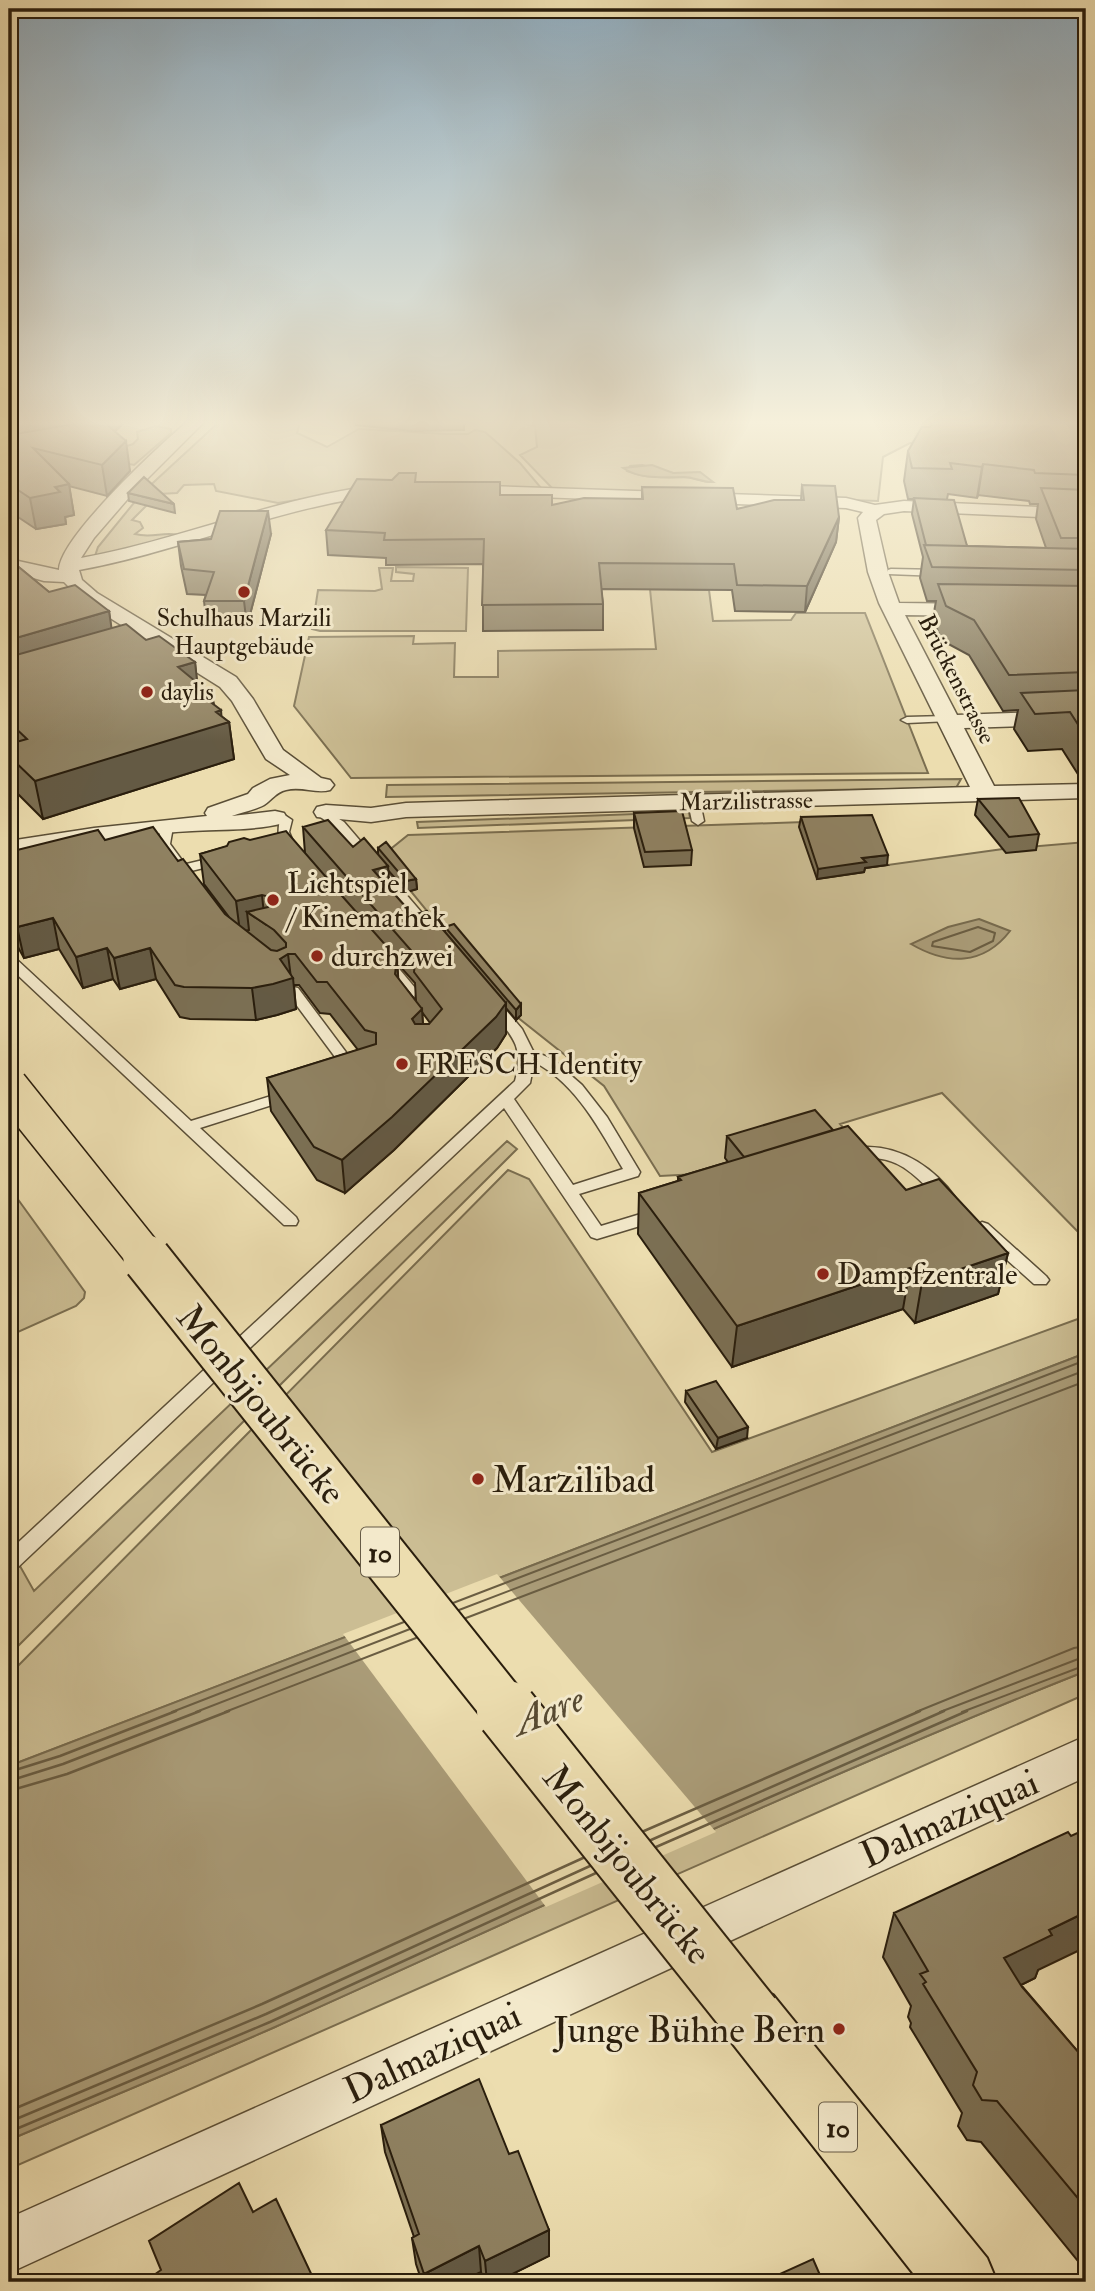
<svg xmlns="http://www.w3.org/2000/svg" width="1095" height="2291" font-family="'IM FELL Double Pica',serif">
	<rect width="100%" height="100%" fill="#ecddaf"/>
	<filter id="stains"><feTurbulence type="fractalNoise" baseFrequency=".00286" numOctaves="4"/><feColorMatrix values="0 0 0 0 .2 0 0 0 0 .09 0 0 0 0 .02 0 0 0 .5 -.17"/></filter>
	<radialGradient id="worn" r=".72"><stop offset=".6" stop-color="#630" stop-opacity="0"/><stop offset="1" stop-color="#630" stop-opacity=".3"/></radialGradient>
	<path fill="#cbbd93" stroke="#7a6e50" stroke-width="2" fill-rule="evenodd" d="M219,422H300L297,433L327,447L359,429L447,434H468L475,430L485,432L520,463L542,489L310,498L278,503L216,491L214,484L184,485L177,493L158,494L132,520L140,522L143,528L135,534C153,539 165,530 184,536L95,556L98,547L142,493Z
		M526,422H1079L1086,472L972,450L910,443L883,457L878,501L553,489L520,455L537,447L535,426L525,424ZM642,465L673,473H694L711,482C701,482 693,477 683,477C665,478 644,478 627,471L630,466Z
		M156,426L171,429V433L134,465L124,463L117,449L133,444L138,439L137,432Z
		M396,567L468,568L466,631H320L312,629L318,590L375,591L382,589L379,568H393L391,581H413L414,574L396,572Z
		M650,589L709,590L713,621L791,620L796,613H865L928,773L351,778L294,706L309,637L414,636L413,644L455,643L454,677H498V651L656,649Z
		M961,779L956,788L386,797L387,785Z
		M689,812L690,818L418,828L417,822Z
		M804,822L823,874L1003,849L1086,842V1240L942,1093L840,1124L850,1136L736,1172L660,1176L604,1086L507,1009L382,856L408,835Z
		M507,1141L517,1149L9,1655V1572L20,1566L34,1591Z
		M508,1170L529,1179L712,1452L1086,1316V1353L9,1766V1675Z
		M9,1187L85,1292L84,1298L76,1306L9,1336Z
		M1086,1671V1694L9,2169V2140C98,2102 187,2066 275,2027C544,1906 812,1780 1086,1671Z"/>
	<path fill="#aa9c78" stroke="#776a4d" stroke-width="2" d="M652,465L673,473L700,472L713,482C702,482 694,477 684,477C664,477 641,480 623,468Z
		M979,919L1010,931C983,966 947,965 911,944L948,927Z
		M1086,1353V1671C812,1780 544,1906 275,2027C187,2066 98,2102 9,2140V1766Z"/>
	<path fill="#ecddaf" d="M497,1574L716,1832L546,1907L343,1634Z"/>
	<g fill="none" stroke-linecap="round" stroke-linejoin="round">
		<path stroke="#6a5d42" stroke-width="2" d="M978,927L995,933L993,941L970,952L932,946L933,942Z
			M453,1603L1086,1360
			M459,1610L1086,1370
			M466,1618L1086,1381
			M172,1712L404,1622
			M196,1712L410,1629
			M225,1712L416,1638
			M916,1712L1074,1648L1086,1646
			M940,1712L1086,1656
			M962,1712L1086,1665"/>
		<path stroke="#6a5d42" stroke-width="2.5" d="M9,1772L60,1756L176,1711
			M9,1781L63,1764L200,1711
			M9,1791L67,1774L229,1711
			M644,1831L920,1711
			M651,1840L944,1711
			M656,1847L967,1711
			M9,2111L262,2004L583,1858
			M9,2122L266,2014L590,1866
			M9,2132L270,2022L596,1873"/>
		<g stroke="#5a4e36" stroke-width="3">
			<path id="lane" d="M891,569L940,570L945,573L940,576L888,574V570Z
				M946,716L950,717V721L907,723L901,720L907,717Z
				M694,798L700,802L704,821L698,825L692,821L688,802Z
				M323,809L344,822L434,927L436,930L434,933H424L336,828L319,816V810Z
				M286,816L292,820L289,832L297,851L291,855C278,850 277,832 280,820Z
				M167,823L173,827L170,844L181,859L179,862H171L158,844L161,827Z
				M220,856L224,857V863L183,873L177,869L178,866Z
				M9,956L14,957L191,1121L284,1092H294L297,1095L294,1098L200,1128L296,1217L298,1221L296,1225H284L9,967Z
				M385,957L390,958L416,989L413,1004L418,1011L416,1014H406L399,1004L402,989L378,961Z
				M293,987L298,988L357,1067L359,1070L357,1073H347L286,991Z
				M494,1001L499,1002L522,1029L533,1051L552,1059L582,1085L607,1117L640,1172L638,1176L579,1194L601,1226L657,1209L665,1215L663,1219L597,1239L591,1237L504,1108L16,1569L9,1571V1551L515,1081C526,1042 508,1034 487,1005ZM534,1062C576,1083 600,1130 623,1169L573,1185L514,1099L530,1083Z
				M868,1147C903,1147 935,1169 955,1197L953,1201H941C912,1173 896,1151 853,1160L845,1155L847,1151Z
				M982,1222L988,1224L1046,1276L1049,1280L1046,1284H1034L976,1232L974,1228Z"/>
		</g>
		<g stroke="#5a4e36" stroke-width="3">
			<path id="street" d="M187,422H204L132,494L94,538L81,558C186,539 283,494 390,484L399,489L390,494C282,505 184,551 79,570L82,580L97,593L236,677L253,699L283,750L321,778L330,780L334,785L330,790C316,794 302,786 286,790C276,792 272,800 264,805C255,810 242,812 232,816L275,811L284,813L287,818L284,823C253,831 223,829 192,831C130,834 69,848 9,856V841L94,828L207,816L205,813L208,808L248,794L253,788L270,779L290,775L266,759L232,701L220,687L83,601L64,582L44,581L9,571V559L59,570C59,538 160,445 187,422Z
				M459,485L846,498L875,505L904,501L1086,509V519L904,511L884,514L876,520L888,572L899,603L978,604L985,606L988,610L985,614L978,616L905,615L957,715L1086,710V724L964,728L994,786L1086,784V798L406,817L371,822L317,817L314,812L317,807L326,805L371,808L406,803L970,787L879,603L868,572L858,518L863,512L846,508L453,494L450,490Z
				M1086,1736V1777L9,2273V2218Z"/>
		</g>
		<g stroke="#2a1e0d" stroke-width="4">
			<path id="primary" d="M751,1986L773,1995L987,2258L997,2282H920L729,2039L720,2017L729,1995Z"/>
		</g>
		<use href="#lane" fill="#f3e9cb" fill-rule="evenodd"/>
		<use href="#street" fill="#f3e9cb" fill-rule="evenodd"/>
		<use href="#primary" fill="#ecddaf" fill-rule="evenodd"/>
		<g stroke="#2a1e0d" stroke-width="40" stroke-linecap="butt">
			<path id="primary-bridge-far2" d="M9,1086L149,1261"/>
		</g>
		<g stroke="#2a1e0d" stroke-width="51" stroke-linecap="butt">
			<path id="primary-bridge-far1" d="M147,1259L508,1712"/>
		</g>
		<g stroke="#2a1e0d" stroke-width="64" stroke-linecap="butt">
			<path id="primary-bridge" d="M507,1711L751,2017"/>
		</g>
		<use href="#primary-bridge-far2" stroke="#ecddaf" stroke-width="37"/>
		<use href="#primary-bridge-far1" stroke="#ecddaf" stroke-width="47"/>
		<use href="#primary-bridge" stroke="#ecddaf" stroke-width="60"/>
	</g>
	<path fill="#7b6f53" stroke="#2a1e0d" stroke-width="2" fill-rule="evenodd" d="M9,422H125L115,431L130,471L107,496L69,486L74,515L65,517L66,524L36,529L9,511Z
		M356,422H467L464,425V430L412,431L356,425Z
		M1086,422V779H1081L1062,749L1028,751L1014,729L1018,710L1003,711L969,655L941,640L933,618L936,601H927L920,578L923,557L912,514L914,499H908L904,481L908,451L930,427L999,423ZM948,494L977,498L978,495L1029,501L1030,504H1038L1036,519L1046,548L967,546L947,499Z
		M392,480L417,482L500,495L552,505L642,499V487L737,509L801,500L802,485L839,517L836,542L805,612L735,611L732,590L601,589L603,604V630L483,631V564L386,565V558L328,555L326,530Z
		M128,493L174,504L175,513L129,501Z
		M271,534L247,626H207L204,601L206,595L187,594L181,566L178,542Z
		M9,559L49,592L109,611L111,628L146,640L195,662L197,683L212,695L214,705L221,716L229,722L234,759L43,819L9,785Z
		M978,799L1039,834L1036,850L1006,853L975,815Z
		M634,813L692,850L691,865L644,867L634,828Z
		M801,817L887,865L865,868L864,872L817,879L799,827Z
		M303,827L353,847L378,855V848L416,879L417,889L407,892L388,870L389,889L413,915L445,933V927L521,1004V1015L516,1020L506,1008V1034L497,1048L394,1150L345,1193L317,1180L271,1111L267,1078L358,1050L330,1014L320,1013L299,985H294L296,1009L277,1015L256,1020L190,1019L180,1017L156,979L120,989L113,979L83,988L59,949L24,958L9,931V852L105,840L178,861L229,917L204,884L200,854L250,840L305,853ZM327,881V882L334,889L328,891ZM397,963L415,983L416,1001L398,979ZM422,1012L430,1023L429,1024H423Z
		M833,1130L906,1190L1008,1253L998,1294L915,1323L903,1309L732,1367L638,1234L639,1193L678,1181V1177L728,1162L725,1158L727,1136Z
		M686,1391L747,1438L716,1449L685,1402Z
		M894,1913L1038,1970L1035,1978L1021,1985L1086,2061V2271L981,2142L967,2140L958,2126L962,2113L910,2027L911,2023L908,2017L911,2006L883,1957Z
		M381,2125L509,2154L549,2230V2256L496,2282H485L481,2272L460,2282H422L416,2264L412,2238L414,2237L385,2152Z"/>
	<path fill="#645a44" stroke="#2a1e0d" stroke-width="2" d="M89,422H125L93,451Z
		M126,441L130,471L107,496L102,465Z
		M983,464L978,495L977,498L982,467Z
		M69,484L74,515L65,517L66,524L36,529L30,498L55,487Z
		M268,511L271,534L247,626L244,601Z
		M839,517L836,542L805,612L807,586Z
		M109,611L114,645L9,677V640Z
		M195,662L199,698L178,667Z
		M212,695L217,726L216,712L221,710L222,724L229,722L234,759L43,819L35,781L204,697Z
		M888,855L887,865L865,868L864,872L817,879L818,869L862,858Z
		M388,866L390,896L373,870Z
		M326,877L329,908L308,892V883Z
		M416,879L417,889L407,892L406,881Z
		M262,895L265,924L247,912L249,930L240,932L236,901Z
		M53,918L59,949L24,958L17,927Z
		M107,948L113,979L83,988L76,957Z
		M150,948L156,979L120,989L114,958Z
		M288,954L291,978H293L296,1009L277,1015L256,1020L252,988L280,959Z
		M397,958L399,990L395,974Z
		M506,1003V1034L497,1048L394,1150L345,1193L342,1160Z
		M521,1004V1015L516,1020V1010Z
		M422,1009L424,1041L412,1019Z
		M1008,1253L998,1294L915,1323L922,1282Z
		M910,1268L903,1309L732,1367L737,1326Z
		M748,1427L747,1438L716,1449L718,1438Z
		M1086,1912V1947L1038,1970L1035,1978L988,2001L1004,1958L1049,1930Z
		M549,2230V2256L496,2282H487L485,2261Z
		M479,2246L481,2272L460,2282H425L424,2274Z"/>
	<path fill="#8f8161" stroke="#2a1e0d" stroke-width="2" d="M84,422H104L126,441L102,465L33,448L69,484L55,487L60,492L30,498L9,484V435L86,422Z
		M933,422H983L999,423L1000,422H1086V475L1035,473L1034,470L983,464L982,467L950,463L952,469L912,468L908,451L922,427H930Z
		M399,473H416L415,482H500V495H552V505L584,498L643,499L642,487L733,488L737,509L774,500H804L802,485L835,486L839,517L807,586L737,585L734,564L599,563L603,604L482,605L484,539L384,540L385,533L326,530L357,479L392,480Z
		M144,477L174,504L128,493Z
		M1041,488L1086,490V538H1061Z
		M914,498L954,500L967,546L926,545Z
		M220,511H268L244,601H204L214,572L184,569L178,542L211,539Z
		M924,545L1086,549V570L932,567Z
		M9,559L49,592L75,585L109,611L9,640Z
		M938,584L1086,586V672L1009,675L974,620L946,606Z
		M126,624L146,640L159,636L195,662L178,667L212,695L204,697L221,710L216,712L229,722L35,781L9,756V744L27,739L9,722V657Z
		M1086,690V737L1070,712L1035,714L1021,693Z
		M1019,798L1039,834L1009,837L978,799Z
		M682,811L692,850L645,852L634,813Z
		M872,815L888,855L862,858L866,862L818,869L801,817Z
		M328,820L353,847L364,838L388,866L373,870L413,915L427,911L506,1003L496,1017L392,1117L342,1160L314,1147L267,1078L376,1044V1033L365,1030L327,982H317L295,954H288L280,959L293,978L273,984L252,988L184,987L175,985L150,948L114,958L107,948L76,957L53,918L17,927L9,913V852L98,830L105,840L153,827L178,861L183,859L225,914L271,950L277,951L286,947V943L274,930L247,912L268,907L272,903L270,897L262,895L236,901L200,854L227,846L229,842L244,838L250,840L286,831L326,877L308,883V892L316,894L335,888L397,958L395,974L422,1009L412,1019L415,1024H429L442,1009L414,972L416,956L303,827Z
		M386,842L416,879L406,881L378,848Z
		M454,924L521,1004L516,1010L445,927Z
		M815,1110L833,1130L744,1157L727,1136Z
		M848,1126L906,1190L939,1179L1008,1253L922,1282L910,1268L737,1326L639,1193L681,1180L678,1177Z
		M716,1381L748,1427L718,1438L686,1391Z
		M1086,1829V1912L1049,1930L1052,1935L1004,1958L1022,1987L1086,2061V2208L997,2101L982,2100L973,2085L977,2072L923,1984L926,1982L920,1974L928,1971L894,1913L1068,1832L1071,1836Z
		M479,2079L509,2154L518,2151L549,2230L485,2261L479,2246L424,2274L412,2238L419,2234L381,2125Z
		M239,2183L253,2212L276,2199L315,2282H144L161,2270L149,2241Z
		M813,2259L823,2282H762Z"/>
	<linearGradient id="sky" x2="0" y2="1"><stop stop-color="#8faabb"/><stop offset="0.57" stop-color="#f6f0db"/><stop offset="1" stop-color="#f6f0db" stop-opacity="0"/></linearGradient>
	<rect width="1095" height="742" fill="url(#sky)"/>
	<g fill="#8f2418" stroke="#f3e9cb" stroke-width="2.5">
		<circle cx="244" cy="592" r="7"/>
		<circle cx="147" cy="692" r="7"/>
		<circle cx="273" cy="900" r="7"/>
		<circle cx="317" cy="956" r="7"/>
		<circle cx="402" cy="1064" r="7"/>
		<circle cx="823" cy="1274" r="7"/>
		<circle cx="478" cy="1479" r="7"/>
		<circle cx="839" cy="2029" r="7"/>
	</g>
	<g text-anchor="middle" stroke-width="6" stroke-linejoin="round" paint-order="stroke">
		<g font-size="24" fill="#2a1e0d" stroke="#f3e9cb">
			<text x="244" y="626">Schulhaus Marzili<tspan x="244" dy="28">Hauptgebäude</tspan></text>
			<text x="161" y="700" text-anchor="start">daylis</text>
		</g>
		<g font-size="24" fill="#2a1e0d" stroke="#f3e9cb">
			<text transform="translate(957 679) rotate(63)" y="8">Brückenstrasse</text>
			<text transform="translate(746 801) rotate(-1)" y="8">Marzilistrasse</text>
		</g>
		<g fill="#f3e9cb" stroke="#665b46" stroke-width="2">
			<rect x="361" y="1527.5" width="38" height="49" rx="5"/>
			<rect x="819" y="2102.5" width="38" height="49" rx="5"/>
		</g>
		<g font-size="28" font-weight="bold" fill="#2a1e0d">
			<text x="380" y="1562">10</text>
			<text x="838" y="2137">10</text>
		</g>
		<g font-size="30" fill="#2a1e0d" stroke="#f3e9cb" text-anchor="start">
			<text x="287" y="893">Lichtspiel<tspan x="287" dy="34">/ Kinemathek</tspan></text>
			<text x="331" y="966">durchzwei</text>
			<text x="416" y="1074">FRESCH Identity</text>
			<text x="837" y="1284">Dampfzentrale</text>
		</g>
		<g font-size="37" fill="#2a1e0d" stroke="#f3e9cb">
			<text transform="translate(262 1404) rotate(51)" y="13">Monbijoubrücke</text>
			<text transform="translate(949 1818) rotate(-24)" y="13">Dalmaziquai</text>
			<text transform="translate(628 1864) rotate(51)" y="13">Monbijoubrücke</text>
			<text transform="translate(432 2052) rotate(-25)" y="13">Dalmaziquai</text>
		</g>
		<g font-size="37" fill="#2a1e0d" stroke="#f3e9cb" text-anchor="start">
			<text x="492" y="1492">Marzilibad</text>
			<text x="825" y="2042" text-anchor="end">Junge Bühne Bern</text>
		</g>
		<g font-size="38" font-style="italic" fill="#574a32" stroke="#f3e9cb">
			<text transform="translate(548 1710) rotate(-22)" y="13">Aare</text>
		</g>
	</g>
	<rect width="1095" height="2291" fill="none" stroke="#ecddaf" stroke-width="35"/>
	<rect x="10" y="10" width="1074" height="2270" fill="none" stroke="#2a1e0d" stroke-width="3.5"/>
	<rect x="18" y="18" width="1060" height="2256" fill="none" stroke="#2a1e0d" stroke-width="2"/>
	<rect width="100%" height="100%" filter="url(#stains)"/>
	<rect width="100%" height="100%" fill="url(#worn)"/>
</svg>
